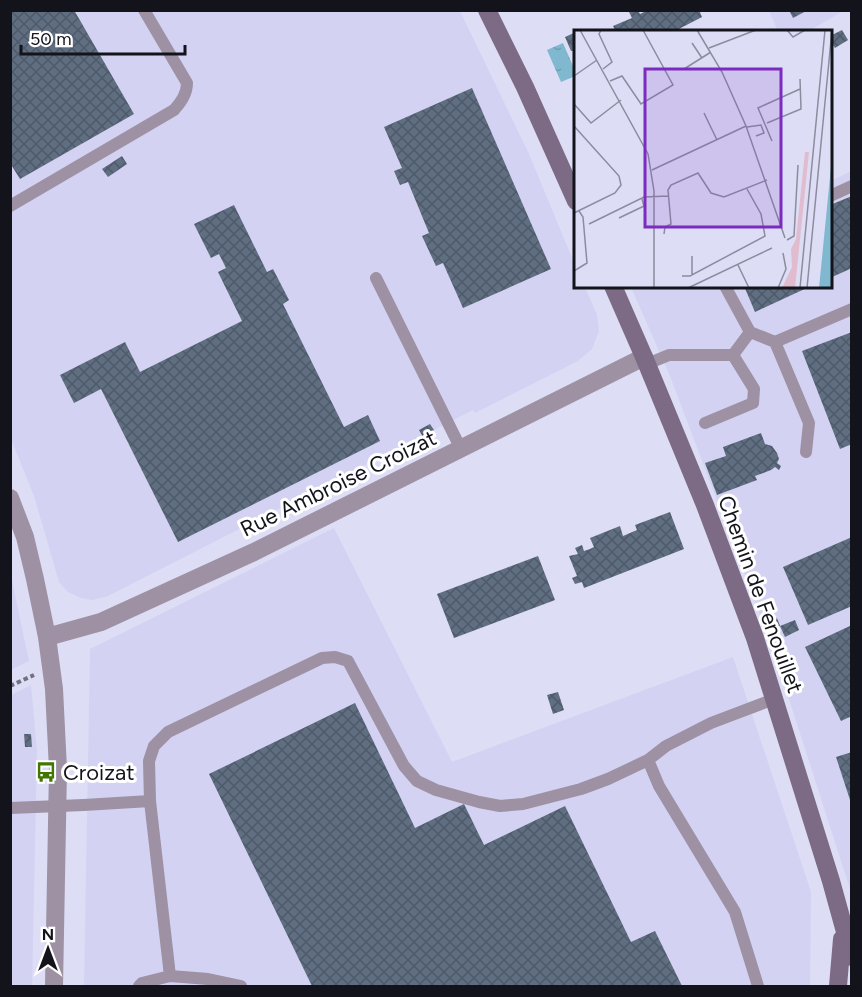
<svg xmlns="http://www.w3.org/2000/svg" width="862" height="997" font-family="Figtree,sans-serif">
	<defs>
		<pattern id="water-ripples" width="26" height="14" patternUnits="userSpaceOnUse" patternTransform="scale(1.5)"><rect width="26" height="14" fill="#80b8cf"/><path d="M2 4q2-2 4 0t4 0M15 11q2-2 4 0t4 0" fill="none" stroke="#6e9db1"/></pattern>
		<pattern id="building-cross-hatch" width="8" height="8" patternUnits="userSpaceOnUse" patternTransform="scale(1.5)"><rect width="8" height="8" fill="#606e81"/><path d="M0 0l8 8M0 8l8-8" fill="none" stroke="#4e5969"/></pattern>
	</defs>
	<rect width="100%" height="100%" fill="#ddddf6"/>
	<path fill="#d3d2f2" d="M10,11H460L529,154L575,265L576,286L585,287L597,315L599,331L592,349L578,361L475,413L473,410L108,596L92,600L81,598L68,592L59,582L34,496L11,439Z
		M769,11H843L807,32L778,31Z
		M851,171V892L772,646L670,376L631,287L830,286L831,181Z
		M334,528L452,762L733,657L811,892L810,986H84L90,649Z
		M10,571L29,661L11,670H10Z
		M31,685L37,751L32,986H11V695Z"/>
	<path fill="url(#water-ripples)" d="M563,43L573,66L575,65V76L561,82L547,50Z"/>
	<path fill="url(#building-cross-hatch)" d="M10,10H74L134,114L20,179L10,163Z
		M628,10H638L640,14L648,10H699L702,17L673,32H616L613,26L632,18Z
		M789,10H808L793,18Z
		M842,30L848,40L835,48L830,41V36Z
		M576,32V50L571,51L565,37Z
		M472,88L551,269L463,308L443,263L436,266L422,236L429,233L408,182L400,185L394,171L402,168L384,127Z
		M122,156L127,164L108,177L102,169Z
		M852,196V268L830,278V205Z
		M234,205L267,272L273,269L289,300L283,304L344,427L368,415L380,441L178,542L101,389L74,403L60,375L125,342L140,372L242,321L218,272L226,268L219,254L211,258L194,224Z
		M744,286H811L755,312Z
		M852,332V444L840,449L802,351Z
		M430,424L434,430L423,437L419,430Z
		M761,433L765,444L772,446L777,453L779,459L777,463L781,466L779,470L775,467L771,470L755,476L757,480L717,495L705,463L726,456L723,447Z
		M670,512L684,549L584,588L582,582L575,584L572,578L577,576L569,556L578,554L575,548L582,545L584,551L590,549L594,547L590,538L620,526L623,536L637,530L635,525Z
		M852,537V606L808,625L783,567Z
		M538,556L555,600L454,638L437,594Z
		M777,618L780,626L774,629L771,620Z
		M795,620L799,630L785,637L780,626Z
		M852,625V716L841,721L805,647Z
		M558,692L564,710L553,714L547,695Z
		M355,703L415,828L464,804L484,845L565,806L631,942L655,931L682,986H312L209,774Z
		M24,734H31L32,747H25Z
		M852,752V803H851L836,757Z"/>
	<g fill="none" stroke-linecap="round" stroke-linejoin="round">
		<path stroke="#717181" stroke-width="4" stroke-dasharray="4.5 3" stroke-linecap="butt" d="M10,686L34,675"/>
		<path stroke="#9d91a3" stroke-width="12" d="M830,196L852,186
			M10,206L174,110C181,102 187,94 187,83L144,10
			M376,278L461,449
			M725,286L750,332L775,342L809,423L806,452
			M775,342L852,309
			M733,355L750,332
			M647,364L669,355H733L754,389L753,403L705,423
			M648,760L659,786L735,912L758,986
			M10,808L84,805L150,801
			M170,976L208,979L241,986
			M139,986L142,983L170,976L150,801L149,761L154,746L168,732L322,658L335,657L348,661L404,766L417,781L436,790L479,802L500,806L523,804L581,789L608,779L648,760L666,746L711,723L774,699"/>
		<path stroke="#9d91a3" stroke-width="18" d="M10,498L25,537L35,579L47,637L54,689L58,769L54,986
			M47,637L101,622L254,552L644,357"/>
		<path stroke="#7d6a84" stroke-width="18" d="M487,10L525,87L576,201
			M613,286L644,357L705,505L755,638L831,881L852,957
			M838,986L842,939"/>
	</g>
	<defs>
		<g id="bus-bare" transform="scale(1.62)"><path d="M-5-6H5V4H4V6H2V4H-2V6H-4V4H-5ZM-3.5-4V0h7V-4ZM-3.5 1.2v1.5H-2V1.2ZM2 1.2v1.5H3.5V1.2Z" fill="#417602" stroke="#fff" stroke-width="2.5" paint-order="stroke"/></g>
	</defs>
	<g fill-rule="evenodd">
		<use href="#bus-bare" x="46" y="772"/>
	</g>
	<g text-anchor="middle" stroke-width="6" stroke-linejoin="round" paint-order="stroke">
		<g font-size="22" fill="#13131b" stroke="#fff">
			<text transform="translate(338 483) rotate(-26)" y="8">Rue Ambroise Croizat</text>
			<text transform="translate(761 594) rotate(70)" y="8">Chemin de Fenouillet</text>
		</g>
		<g font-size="22" fill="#13131b" stroke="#fff" text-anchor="start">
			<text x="63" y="780">Croizat</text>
		</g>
	</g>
	<g transform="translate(574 30)">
		<rect width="258" height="258" fill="#ddddf6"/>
		<path d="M231,122H235L221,258H208L218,237L217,219L222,209Z" fill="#e0bcce"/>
		<path d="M258,127L257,258H245Z" fill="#80b8cf"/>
		<path fill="none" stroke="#8c8c9e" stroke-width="1.5" d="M6,0L74,124L80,161V258M27,0L25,4L38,32L29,39M123,0L148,42L172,96L211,208M213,0L219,7L231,0M118,13L128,28M135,18L182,0M110,39L137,22M0,46L23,30M36,51L48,46L67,74L99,55L69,0M0,74L17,93L47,70M130,83L143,110M193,93L227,79L226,49M0,96L45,146L47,155L41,163L0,183M173,97L187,95L190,103L182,106M198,111L184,78L226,59M78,140L172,96M45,188L70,176L68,169M15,194L70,167L94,166M90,204L91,197L97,194L94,160L97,155L124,143L137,163L150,167L193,150M213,210L220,206L224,135M164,235L175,258M0,241L13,233L9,187L5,181M118,245V226M108,246H116L191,206L187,184L173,159M114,258L198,218M204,258L212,239L209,223M226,258L251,0M233,258L258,0"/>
		<path fill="#7b2cbf" fill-opacity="0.15" stroke="#7b2cbf" stroke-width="3" d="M71,39H207V197H71Z"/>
		<rect width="258" height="258" fill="none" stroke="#13131b" stroke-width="3"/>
	</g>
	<rect width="862" height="997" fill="none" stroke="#13131b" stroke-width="24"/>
	<g transform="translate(48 949)" stroke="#ffffff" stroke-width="4.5" paint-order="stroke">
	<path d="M0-4.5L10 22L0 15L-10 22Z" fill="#13131b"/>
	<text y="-9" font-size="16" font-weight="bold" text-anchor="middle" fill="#13131b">N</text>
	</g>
	<path d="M21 45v9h164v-9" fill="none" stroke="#13131b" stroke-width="3"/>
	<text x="30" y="45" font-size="18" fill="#13131b" stroke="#ffffff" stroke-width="4.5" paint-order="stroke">50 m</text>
</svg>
